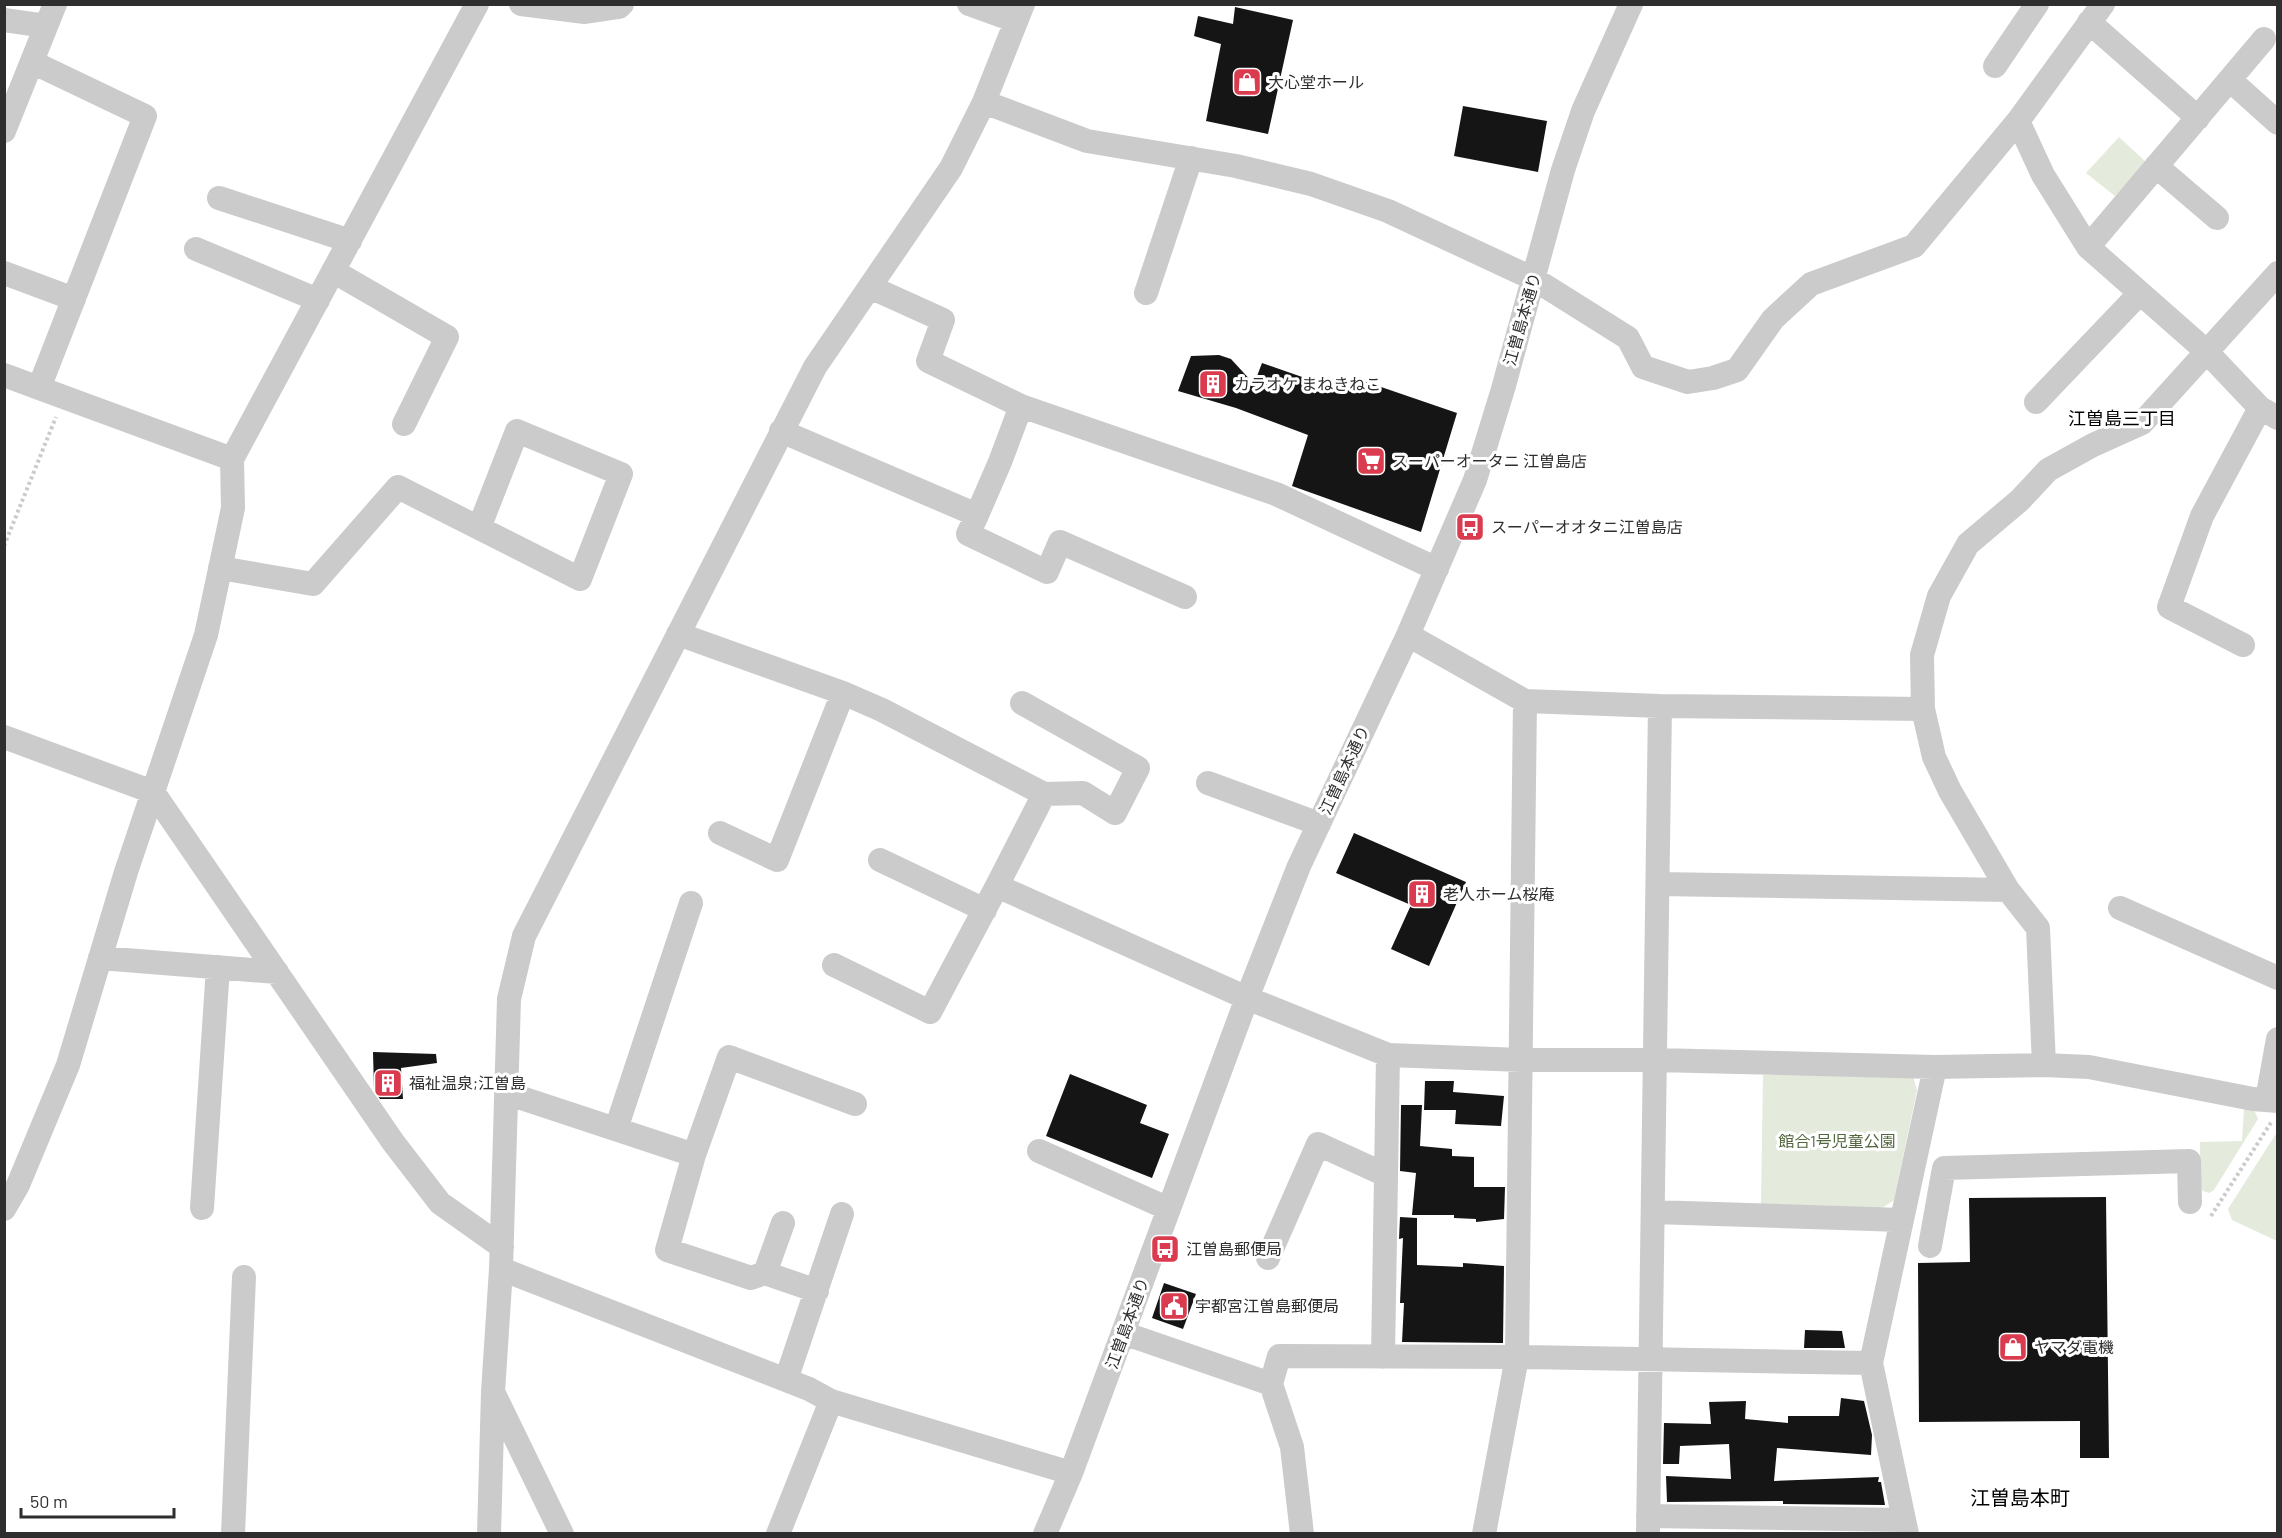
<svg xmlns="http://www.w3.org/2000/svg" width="2282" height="1538" font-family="Barlow,'Noto Sans JP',sans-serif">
	<rect width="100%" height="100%" fill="#fff"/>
	<path fill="#e4eadc" d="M2119,137L2146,162L2115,196L2086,173Z
		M1763,1075L1913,1076L1917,1090L1894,1200L1881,1209L1761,1204Z
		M2244,1108L2254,1110L2258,1119L2214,1190L2209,1193L2203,1191L2200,1184V1142L2242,1141Z
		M2277,1132V1241L2232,1220L2228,1209Z"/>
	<path fill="#151515" d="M1235,7L1293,20L1268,134L1206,121L1221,44L1194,36L1198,16L1233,24Z
		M1463,106L1547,121L1538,172L1454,156Z
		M1219,355L1231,359L1254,384L1262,363L1345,392L1352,377L1457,413L1421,532L1292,486L1308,435L1236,408L1178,391L1191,356Z
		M1354,833L1466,882L1429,966L1391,949L1411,905L1336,873Z
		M373,1052L436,1054L437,1063L401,1068L403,1099H380L374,1090Z
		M1070,1074L1147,1105L1140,1123L1169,1134L1152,1178L1046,1136Z
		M1425,1081H1454L1453,1092L1504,1096L1501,1126L1455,1124L1456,1110H1424Z
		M1401,1105H1422L1420,1146L1452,1149V1156L1474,1157V1187H1505L1504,1219L1476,1222V1219L1454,1218V1215H1412L1416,1173L1400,1171Z
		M2106,1197L2109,1458H2080V1421L1919,1422L1918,1263L1970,1262L1969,1198Z
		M1400,1217L1417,1218V1265L1463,1267V1263L1504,1266L1503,1343L1402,1342L1404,1303H1400L1403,1238L1399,1239Z
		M1164,1283L1196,1294L1183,1329L1152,1318Z
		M1805,1330L1842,1331L1845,1348H1804Z
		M1841,1398L1864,1401L1872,1435L1871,1455L1777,1448L1774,1481L1879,1477L1878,1482H1881L1885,1505L1783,1504V1501L1667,1502L1666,1476L1731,1479L1729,1444L1680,1446L1679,1464H1663L1664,1423L1711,1424L1709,1402L1746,1401L1745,1419L1788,1423V1416H1839Z"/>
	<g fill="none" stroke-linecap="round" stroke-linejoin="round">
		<path stroke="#cbcbcb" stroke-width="4" stroke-dasharray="3 3" stroke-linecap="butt" d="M4,546L56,417
			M2211,1216L2272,1121"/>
		<path stroke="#cbcbcb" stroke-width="24" d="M521,4L585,12L619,7L622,4
			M969,4L1016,21
			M4,20L46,26
			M2089,22L2198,118
			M1995,66L2037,4
			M2230,80L2278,123
			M984,102L1087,141L1236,166L1311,184L1388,211L1534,279L1628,338L1643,367L1688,382L1713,378L1737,370L1773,319L1811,284L1914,246L2018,121L2103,4
			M2018,121L2043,175L2088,247L2206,351L2260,408L2278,418
			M4,131L55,4
			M2156,166L2217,218
			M219,198L350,241
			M2088,247L2264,39
			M196,249L318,300
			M333,271L447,337L404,424
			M4,273L74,299
			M870,287L943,320L928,361L1021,406
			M1146,293L1191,158
			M4,375L39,388L145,116L32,62
			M39,388L232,459
			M2036,402L2140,293
			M781,431L977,515L1000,462L1021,406L1276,494L1437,569
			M977,515L968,534L1047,572L1060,542L1185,597
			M220,568L313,584L398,487L580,579L621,474L517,431L479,528
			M678,634L843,693L882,710L1044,794L997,886L1247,998L1388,1055L1522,1060H1656L1935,1067L2044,1065L2089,1067L2253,1099L2278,1101
			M1408,635L1525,701L1660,706L1923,709
			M2243,645L2169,607L2202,516L2260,408
			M1022,703L1138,768L1115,813L1083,793L1044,794
			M4,737L153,792L393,1142L440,1203L502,1247
			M1208,783L1319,824
			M720,833L777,860L843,693
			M880,860L985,910
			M1659,884L2008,890
			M2120,908L2278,978
			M100,958L277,972
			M834,965L930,1012L997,886
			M2044,1065L2038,928L2008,890L1950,791L1934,757L1923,709L1922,655L1939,596L1968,544L2020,500L2048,470L2093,445L2142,423L2278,273
			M506,1093L694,1155
			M2267,1100L2278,1039
			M616,1129L691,903
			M1039,1151L1169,1209
			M202,1208L218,967
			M4,1209L18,1185L68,1065L126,872L206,635L233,508L232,459L477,4
			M1653,1212L1902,1220
			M1930,1246L1944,1168L2189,1161L2190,1202
			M1268,1258L1318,1144L1386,1175
			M501,1269L809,1389L831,1401L1071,1473
			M765,1273L783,1223
			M817,1291L765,1273L751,1278L667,1250L694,1155L729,1057L855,1104
			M1123,1333L1271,1384
			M1383,1357L1388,1055
			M786,1380L842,1214
			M495,1396L562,1534
			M1648,1516L1904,1520
			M233,1534L244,1277
			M489,1534L493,1392L501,1269L509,999L524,936L815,367L951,168L984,102L1023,4
			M778,1534L831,1401
			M1045,1534L1071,1473L1247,998L1299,866L1408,635L1475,480L1503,389L1563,170L1583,111L1631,4
			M1302,1534L1292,1447L1271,1384L1279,1356L1517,1357L1871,1363
			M1484,1534L1517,1357L1525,701
			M1648,1534L1660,706
			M1907,1534L1871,1363L1935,1067"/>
	</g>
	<defs>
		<g id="shop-square" transform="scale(1.5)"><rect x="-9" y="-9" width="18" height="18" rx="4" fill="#da3b4e" stroke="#fff"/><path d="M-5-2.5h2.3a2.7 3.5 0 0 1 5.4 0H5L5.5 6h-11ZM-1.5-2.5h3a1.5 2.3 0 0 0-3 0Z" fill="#fff"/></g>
		<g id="building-square" transform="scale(1.5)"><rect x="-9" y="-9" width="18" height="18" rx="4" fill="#da3b4e" stroke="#fff"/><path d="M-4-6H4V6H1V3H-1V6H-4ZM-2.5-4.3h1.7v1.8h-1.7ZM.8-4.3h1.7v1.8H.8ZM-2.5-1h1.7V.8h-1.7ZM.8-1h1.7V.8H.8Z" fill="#fff"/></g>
		<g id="supermarket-square" transform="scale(1.5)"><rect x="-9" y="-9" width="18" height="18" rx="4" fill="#da3b4e" stroke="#fff"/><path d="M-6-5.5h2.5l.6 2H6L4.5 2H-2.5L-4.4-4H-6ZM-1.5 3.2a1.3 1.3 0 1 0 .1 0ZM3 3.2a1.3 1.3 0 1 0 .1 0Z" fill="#fff"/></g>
		<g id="bus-square" transform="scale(1.5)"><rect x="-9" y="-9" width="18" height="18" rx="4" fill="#da3b4e" stroke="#fff"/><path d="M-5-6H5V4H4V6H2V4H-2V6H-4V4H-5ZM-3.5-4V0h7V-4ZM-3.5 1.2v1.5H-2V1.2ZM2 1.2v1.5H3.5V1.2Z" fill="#fff"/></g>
		<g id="civic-square" transform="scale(1.5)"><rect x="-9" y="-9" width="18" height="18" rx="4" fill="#da3b4e" stroke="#fff"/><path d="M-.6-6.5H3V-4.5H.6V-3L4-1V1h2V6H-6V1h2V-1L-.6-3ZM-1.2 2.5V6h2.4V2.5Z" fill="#fff"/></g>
	</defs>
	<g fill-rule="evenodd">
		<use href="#shop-square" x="1247" y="82"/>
		<use href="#building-square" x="1213" y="384"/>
		<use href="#supermarket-square" x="1371" y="461"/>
		<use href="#bus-square" x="1470" y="527"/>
		<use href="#building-square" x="1422" y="894"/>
		<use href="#building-square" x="388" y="1083"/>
		<use href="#bus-square" x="1165" y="1249"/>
		<use href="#civic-square" x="1174" y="1306"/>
		<use href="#shop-square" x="2013" y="1347"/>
	</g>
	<g text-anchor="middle" stroke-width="6" stroke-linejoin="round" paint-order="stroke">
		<g font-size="16" fill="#2e2e2e" stroke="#fff" text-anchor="start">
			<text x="1268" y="88">大心堂ホール</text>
			<text x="1234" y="390">カラオケ まねきねこ</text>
			<text x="1392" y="467">スーパーオータニ 江曽島店</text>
			<text x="1491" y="533">スーパーオオタニ江曽島店</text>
			<text x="1443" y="900">老人ホーム桜庵</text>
			<text x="409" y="1089">福祉温泉;江曽島</text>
			<text x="1186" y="1255">江曽島郵便局</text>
			<text x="1195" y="1312">宇都宮江曽島郵便局</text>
			<text x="2034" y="1353">ヤマダ電機</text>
		</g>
		<g font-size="16" fill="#2e2e2e" stroke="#fff">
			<text transform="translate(1522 319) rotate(-74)" y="6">江曽島本通り</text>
			<text transform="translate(1344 770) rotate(-65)" y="6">江曽島本通り</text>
			<text transform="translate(1127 1323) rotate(-70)" y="6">江曽島本通り</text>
		</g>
		<g font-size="16" fill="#53673e" stroke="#fff">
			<text x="1837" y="1147">館合1号児童公園</text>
		</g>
		<g font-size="18" fill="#000" stroke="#fff">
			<text x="2122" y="425">江曽島三丁目</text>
		</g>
		<g font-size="20" fill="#000" stroke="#fff">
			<text x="2020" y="1505">江曽島本町</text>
		</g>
	</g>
	<rect width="2282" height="1538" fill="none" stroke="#2e2e2e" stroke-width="12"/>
	<path d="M21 1508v9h153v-9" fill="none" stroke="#2e2e2e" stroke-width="3"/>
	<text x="30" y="1508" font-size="18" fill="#2e2e2e" stroke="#ffffff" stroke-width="4.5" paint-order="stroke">50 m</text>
</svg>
